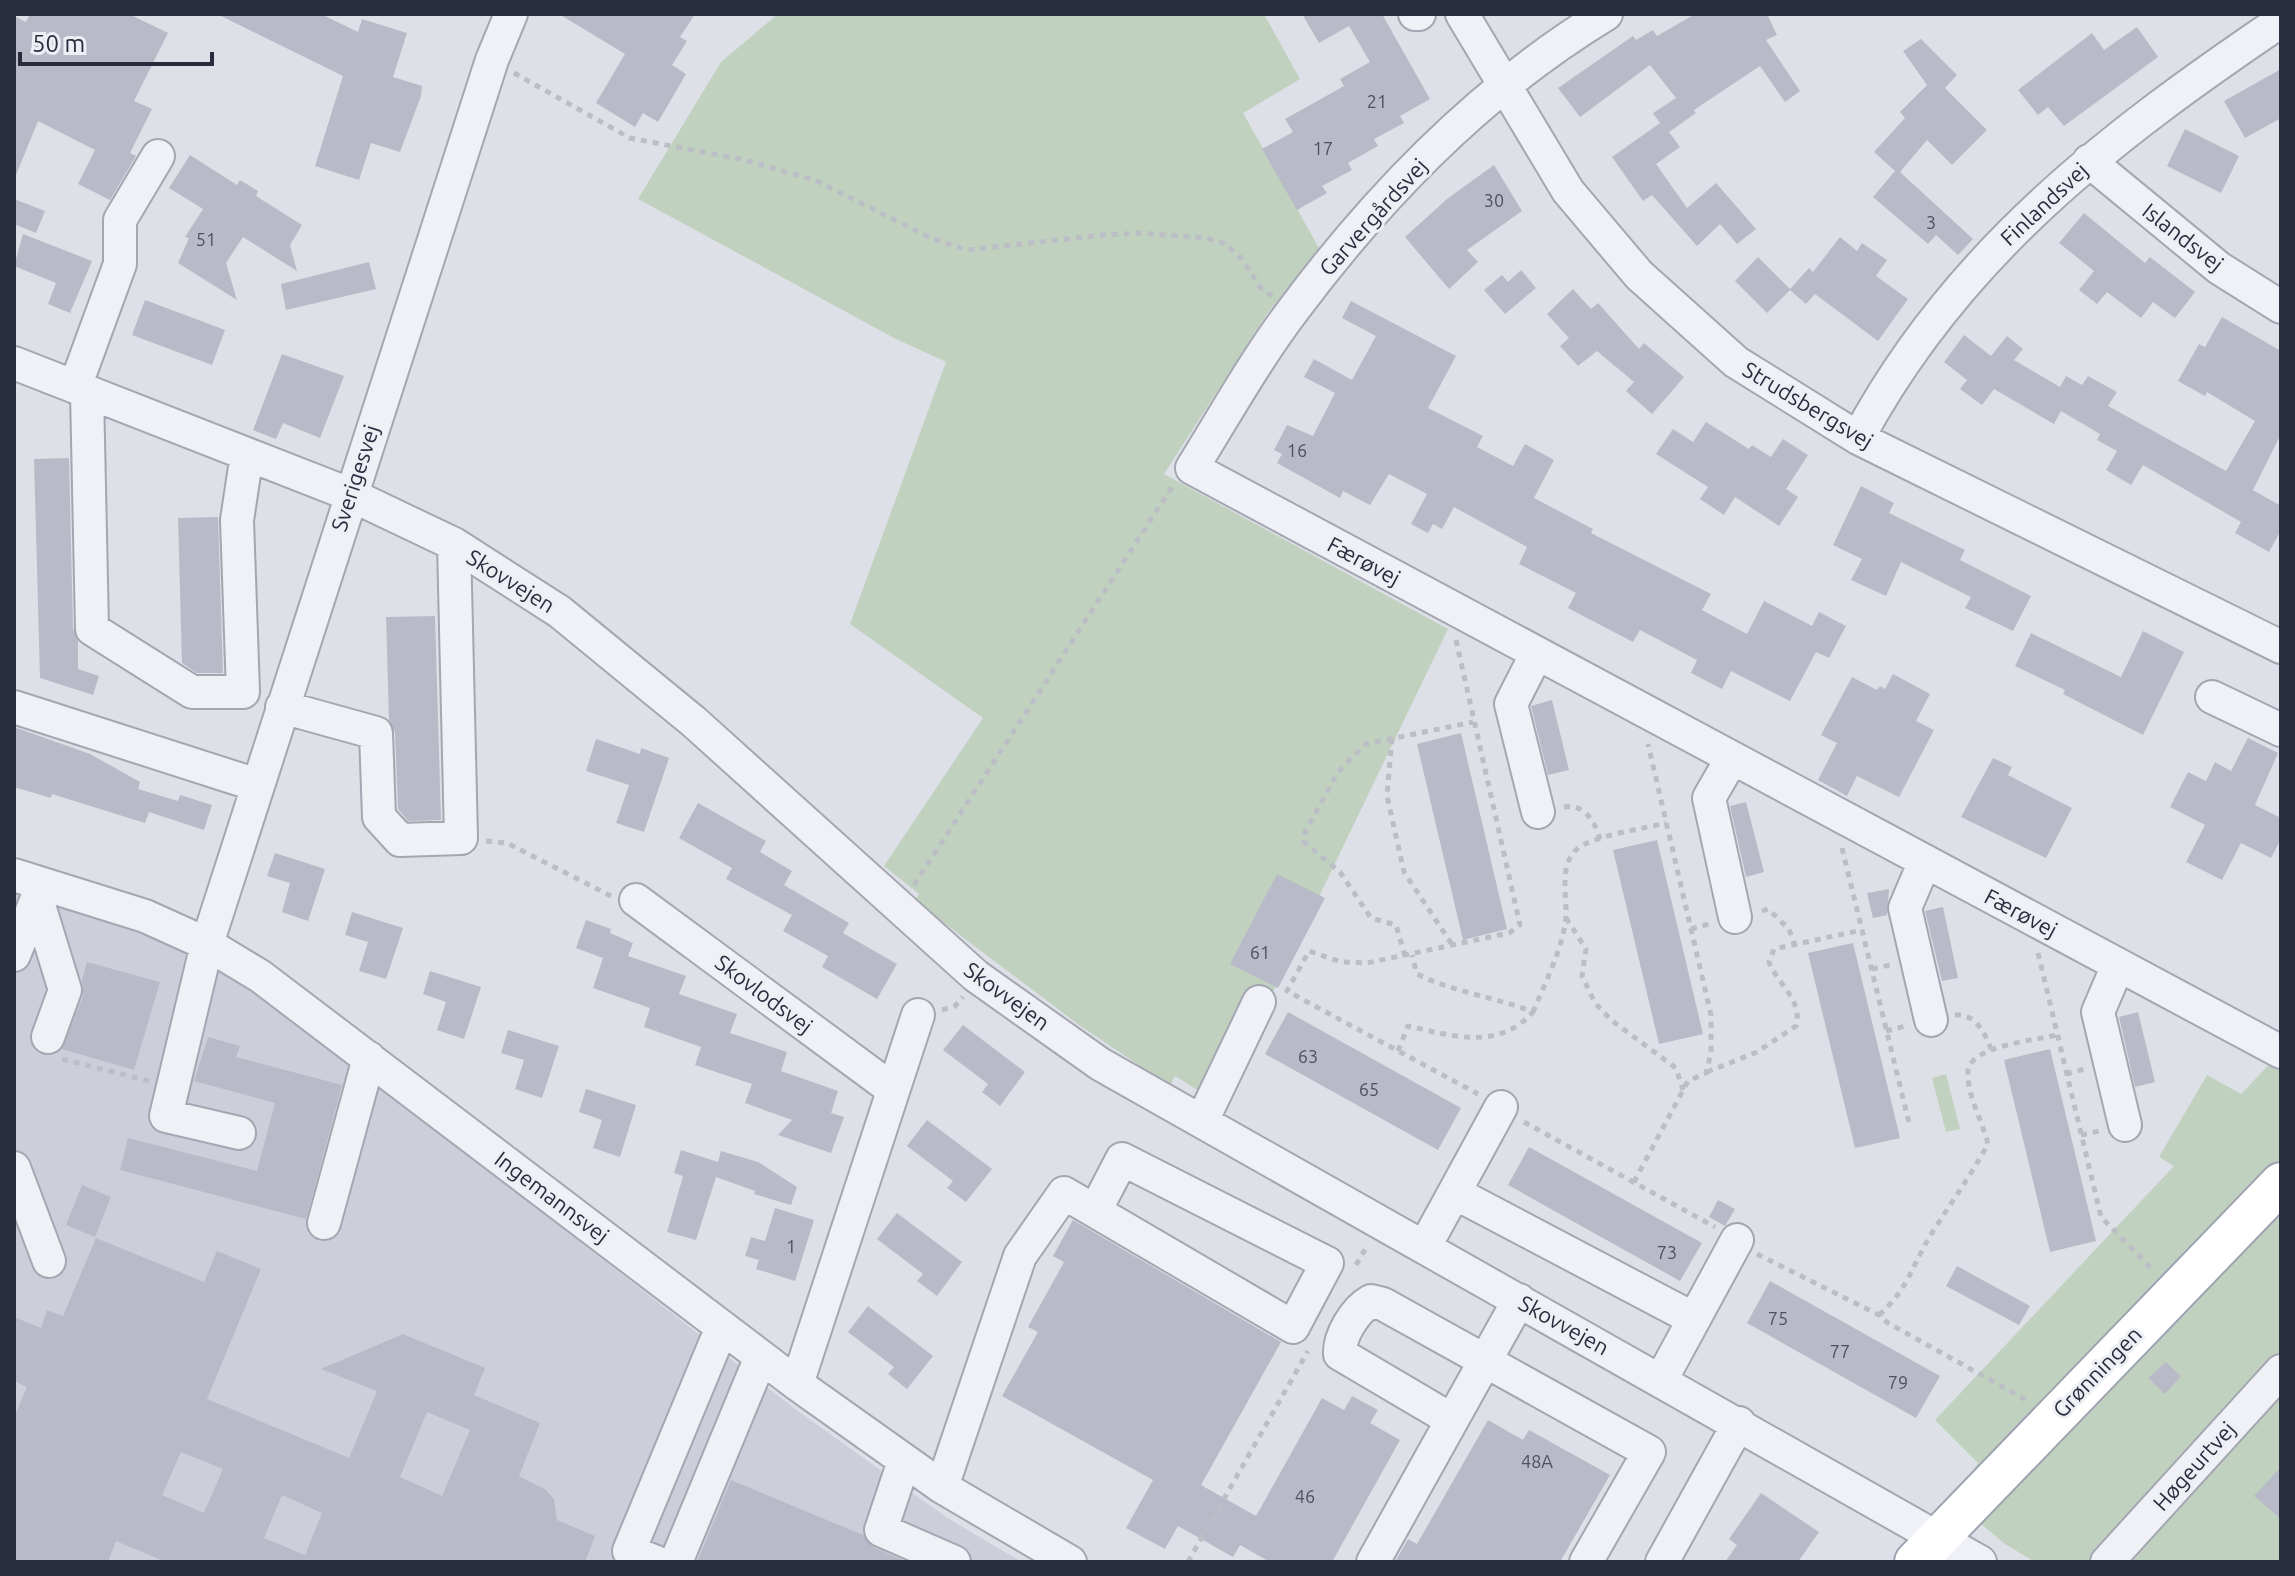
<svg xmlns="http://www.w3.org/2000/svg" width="2295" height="1576" font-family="Ubuntu,sans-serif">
	<rect width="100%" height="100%" fill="#dee0e7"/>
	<path fill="#cccfd9" d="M14,894L129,926L212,966L299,1023L795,1409L949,1519L1022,1562H14Z"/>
	<path fill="#c1d1bf" d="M778,14H1264L1300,79L1243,113L1319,248L1267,314L1164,474L1448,629L1219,1104L1175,1076L1170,1086L1079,1025L915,901L919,894L884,866L983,718L850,624L946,362L896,339L638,199L721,62Z
		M2281,1052V1562H2035L2005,1544L1953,1501L1978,1463L1935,1420L2174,1166L2159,1157L2207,1075L2241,1094Z
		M1946,1074L1960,1129L1946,1132L1932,1078Z"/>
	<path fill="#b8bbc7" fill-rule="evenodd" d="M30,14H129L168,33L134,101L152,109L130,153L136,156L110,200L78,184L95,150L38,121L14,180V16L26,22Z
		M217,14H321L358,32L362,19L407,33L393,77L422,86L421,96L400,152L371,143L359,180L315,166L343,76Z
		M559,14H695L680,37L687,41L672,65L686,74L658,122L643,113L635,127L596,103L625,54Z
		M1302,14H1382L1430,99L1400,116L1404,123L1374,139L1378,146L1348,163L1352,170L1322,186L1327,193L1297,210L1262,149L1293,132L1285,119L1344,86L1340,79L1370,62L1349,26L1319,43Z
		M1695,14H1767L1777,35L1766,40L1800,91L1785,102L1760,66L1694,110L1696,113L1669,132L1680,147L1656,164L1687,208L1716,183L1756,229L1737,244L1720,224L1697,246L1652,195L1643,201L1612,157L1660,123L1653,113L1676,98L1650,65L1580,117L1558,88L1633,36L1636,40L1653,30L1657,36Z
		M2137,27L2158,57L2064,126L2048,107L2038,115L2018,90L2092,33L2104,50Z
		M1921,39L1957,75L1945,88L1987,130L1952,165L1927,140L1900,172L1973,239L1958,255L1936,235L1928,244L1873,197L1895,171L1874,152L1905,118L1900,112L1927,85L1903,51Z
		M2281,69V118L2245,138L2224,101Z
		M2185,129L2239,156L2221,193L2167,166Z
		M190,155L237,185L240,180L258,191L256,196L302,225L290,245L297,271L243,237L226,263L237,300L178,263L189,238L185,237L203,209L169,188Z
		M1494,165L1522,211L1467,250L1478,262L1449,289L1405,237L1447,199Z
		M14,199L45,211L36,233L14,224Z
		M2084,213L2145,263L2150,257L2195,292L2175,318L2153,302L2141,318L2107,292L2097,304L2079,290L2094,271L2059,243Z
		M23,234L92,261L70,313L48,304L56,283L14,266Z
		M1840,237L1857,251L1862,243L1887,260L1876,276L1908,299L1878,341L1815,294L1806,304L1790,290L1767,313L1735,281L1758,257L1790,289L1809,268L1813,272Z
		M369,262L376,289L286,310L281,284Z
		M1521,270L1536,288L1505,314L1484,290L1502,275L1508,282Z
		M1573,289L1591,309L1598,303L1639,349L1644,343L1684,377L1652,414L1626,391L1634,382L1597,351L1578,366L1560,346L1569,338L1547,314Z
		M145,300L225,330L212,365L132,335Z
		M1351,301L1456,356L1428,408L1483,436L1477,447L1513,466L1525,444L1554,460L1534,498L1593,529L1591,533L1711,594L1702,610L1747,634L1764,601L1812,626L1819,612L1846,626L1829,658L1816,652L1790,701L1731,671L1722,689L1691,673L1697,660L1640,630L1633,642L1568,608L1576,593L1519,564L1527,547L1454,507L1442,529L1433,524L1428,533L1411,524L1427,494L1389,474L1370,505L1343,491L1340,498L1277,463L1282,454L1274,450L1287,425L1313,436L1335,393L1304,377L1314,359L1352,380L1376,336L1342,318Z
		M2222,317L2281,351V434L2253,490L2281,506V530L2269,552L2235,533L2241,522L2143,465L2131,485L2106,470L2117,451L2097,440L2100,434L2061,411L2054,424L1994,389L1982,405L1960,389L1967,380L1944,362L1964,335L1991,356L2007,336L2023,349L2014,360L2060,387L2066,376L2082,385L2088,376L2117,392L2108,406L2226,471L2255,421L2207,392L2205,396L2178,381L2199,344L2205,347Z
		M282,354L344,376L320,438L283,423L276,439L253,430Z
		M1706,422L1749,449L1752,445L1771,457L1783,439L1808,455L1786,489L1798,497L1779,526L1735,497L1724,515L1700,499L1708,487L1656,454L1673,429L1693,442Z
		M69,458L73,629L78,641V669L99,676L93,695L40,678L34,459Z
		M1861,486L1894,503L1889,513L1965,550L1960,560L2031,596L2013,631L1965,608L1971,597L1901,562L1886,596L1851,580L1862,559L1833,545Z
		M218,517L223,673H197L182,663L178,518Z
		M435,616L441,820L408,821L398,809L395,732L389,720L386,617Z
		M2143,631L2184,652L2143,735L2063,694L2065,690L2015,666L2031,633L2121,677Z
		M1893,674L1930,694L1916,721L1934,730L1899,797L1857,776L1847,796L1818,780L1837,743L1821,735L1852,677L1877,690L1880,686L1885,689Z
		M1552,700L1569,770L1548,775L1531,706Z
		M14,727L90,754L140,782L138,789L178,801L180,795L212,805L204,830L149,812L145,823L52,794L51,798L14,787Z
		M1461,733L1507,929L1463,940L1417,744Z
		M2248,738L2278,753L2255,805L2281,818V839L2271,858L2241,843L2222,880L2186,862L2205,825L2170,807L2188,772L2206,781L2215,762L2231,771Z
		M596,739L640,754L641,748L669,758L644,832L616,823L629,785L586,771Z
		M1993,758L2012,767L2008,775L2072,808L2046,858L1961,817Z
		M1746,802L1764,872L1746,877L1730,806Z
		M698,803L766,841L760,852L792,871L784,885L849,923L843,933L897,964L877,999L822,967L828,956L783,931L792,915L726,879L732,868L679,838Z
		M1657,840L1703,1034L1659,1044L1613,850Z
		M275,853L325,869L308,921L282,912L290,883L267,876Z
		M1277,874L1325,898L1278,988L1230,964Z
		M1889,889L1887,915L1873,918L1867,893Z
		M1943,907L1958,978L1942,981L1925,911Z
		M352,912L403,928L386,979L359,971L368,942L345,935Z
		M586,920L611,929L610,933L633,943L628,956L686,976L679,994L737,1014L730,1033L787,1052L781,1071L838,1091L831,1113L844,1117L831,1153L778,1135L792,1120L745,1103L752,1084L695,1065L701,1047L644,1027L650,1008L593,988L603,958L576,948Z
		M1853,943L1900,1138L1855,1148L1808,953Z
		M87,962L160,982L134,1070L62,1049L83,996L82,980Z
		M430,971L481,987L464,1039L437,1030L446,1002L423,994Z
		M1288,1012L1461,1108L1438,1150L1265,1054Z
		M2138,1012L2155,1082L2135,1087L2119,1017Z
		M963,1025L1025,1072L1000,1106L982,1092L988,1084L943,1050Z
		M508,1030L559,1046L542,1098L515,1089L524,1060L501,1053Z
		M208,1037L240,1046L236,1057L342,1085L306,1219L120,1170L128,1138L257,1171L275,1103L194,1081Z
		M2050,1049L2096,1241L2050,1252L2004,1060Z
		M586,1089L636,1105L620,1157L593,1148L602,1120L579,1112Z
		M927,1120L992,1169L966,1202L947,1188L953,1181L907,1146Z
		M1529,1147L1702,1243L1680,1281L1508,1185Z
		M681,1150L718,1162L721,1151L758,1162L797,1187L791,1205L754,1194L755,1191L716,1177L696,1240L667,1232L683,1176L674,1173Z
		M82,1185L111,1197L95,1237L66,1225Z
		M1718,1200L1735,1209L1725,1226L1709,1217Z
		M775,1208L814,1220L795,1281L756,1269L759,1260L745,1256L751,1237L765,1241Z
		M897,1213L962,1262L937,1296L917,1281L923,1274L877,1239Z
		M1073,1220L1281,1342L1201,1485L1256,1516L1322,1398L1344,1410L1352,1396L1378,1410L1370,1423L1400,1440L1332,1562H1270L1240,1545L1233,1557L1178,1526L1165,1549L1126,1528L1153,1480L1002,1396L1038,1332L1028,1327L1064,1262L1053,1256Z
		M96,1238L204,1282L217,1251L261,1269L207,1399L349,1458L377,1391L321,1369L403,1334L485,1368L474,1395L540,1423L519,1476L546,1490L554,1499L557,1520L595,1536L585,1562H166L116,1541L108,1562H14V1417L27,1387L14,1381V1317L41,1328L47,1310L63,1316ZM427,1412L470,1430L442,1496L400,1477ZM181,1452L223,1469L204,1513L162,1495ZM282,1495L322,1513L305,1555L264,1538Z
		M1957,1266L2030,1306L2019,1325L1946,1286Z
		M1770,1281L1940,1376L1916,1418L1747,1323Z
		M868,1306L933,1356L907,1389L888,1374L894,1367L848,1332Z
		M2166,1362L2181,1376L2165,1394L2148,1378Z
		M1488,1420L1523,1440L1529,1430L1610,1475L1560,1562H1395L1408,1539L1417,1544Z
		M2281,1467V1519L2254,1496Z
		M731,1480L863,1535L873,1547L907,1562H697Z
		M1761,1493L1819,1532L1798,1562H1725L1737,1545L1729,1539Z"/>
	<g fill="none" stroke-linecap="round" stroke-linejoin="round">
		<g stroke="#a4a6b1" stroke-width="36">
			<path id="minor" d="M1415,14H1419
				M1462,14L1568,191L1639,275L1736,362L1858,438L2281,647
				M1606,14C1484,88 1379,195 1294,309C1256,359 1225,415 1192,468L2281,1052
				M2089,161L2219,268L2281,307
				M14,363L349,494L454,544L560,612L693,721L976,976L1100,1064L1980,1562
				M75,387L120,264V220L158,156
				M87,392L92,629L192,692H243L237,520L247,454
				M1858,438C1957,253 2111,136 2281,21
				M1537,653L1511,704L1538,812
				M2212,697L2281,730
				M14,707L257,785
				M282,707L376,733L379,817L400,840L461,838L454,544
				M1732,758L1709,798L1735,917
				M1925,861L1905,908L1931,1020
				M14,875L145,916L207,944L260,976L797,1384L942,1487L1070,1562
				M37,899L65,990L48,1037
				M636,900L892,1089
				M14,955L40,891
				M2118,965L2098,1012L2125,1125
				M1202,1121L1259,1002
				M239,1133L166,1116L207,944L492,60L511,14
				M14,1168L49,1261
				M1455,1193L1694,1319
				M324,1223L369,1058
				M1425,1246L1501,1107
				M1661,1380L1737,1240
				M797,1384L918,1015
				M1452,1420L1340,1354C1339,1336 1355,1310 1371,1301L1383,1304L1649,1452L1586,1562
				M904,1461L881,1530L954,1562
				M942,1487L1020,1256L1064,1193L1293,1327L1327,1263L1122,1159L1095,1211
				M656,1562L629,1551L722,1327
				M676,1562L761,1357
				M1373,1562L1519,1300
				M1662,1562L1739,1423
				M2107,1562L2281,1371"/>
		</g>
		<g stroke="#9ea3b2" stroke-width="44">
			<path id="major" d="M1915,1562L2281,1183"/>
		</g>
		<path stroke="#bcbec6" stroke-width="5" stroke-dasharray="6 6" stroke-linecap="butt" d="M514,73L630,138L745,160L817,181L933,239L967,250L1103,235L1141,233L1206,238L1226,244L1242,259L1260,287L1272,296
			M1456,640L1520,925L1509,933L1367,963L1341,962L1309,951L1287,991L1478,1094
			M1392,738L1387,796L1404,872L1453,946
			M1564,807C1584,803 1595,822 1600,839
			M486,841L507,843L611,896
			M1842,848L1910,1127
			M914,885L1172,487
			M1762,911L1768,909L1789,929L1794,944
			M1566,918L1586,949L1582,976L1595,1003L1611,1020L1676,1068L1683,1090
			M1691,929L1709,924
			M2038,953L2101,1217L2153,1270
			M1405,956L1396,925L1371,918L1340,872L1304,842V834L1338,772L1366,744L1473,722
			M1872,969L1890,965
			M942,1010L955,1006L963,997
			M1533,1012C1545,983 1563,948 1566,917C1567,897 1559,866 1576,850C1593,835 1643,829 1666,823
			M1955,1015C1975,1013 1985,1033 1991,1049
			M1886,1031L1906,1026
			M1398,1051L1408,1026C1453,1036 1498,1051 1533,1012C1496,997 1452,992 1417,974L1412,955
			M62,1059L149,1081
			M1707,1072L1757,1052L1796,1026C1803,1000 1778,985 1769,962L1774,949L1862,930
			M2066,1074L2085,1069
			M1524,1122L1715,1227
			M2081,1135L2099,1131
			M1634,1182L1688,1081L1706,1073L1711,1053V1015L1648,744
			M1757,1254L1879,1315L1888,1323L2028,1401
			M1356,1265L1367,1246
			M1879,1315C1908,1290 1913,1263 1932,1233C1951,1203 1971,1175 1988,1144C1983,1123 1966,1093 1968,1071C1970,1046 2036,1040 2057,1035
			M1188,1562L1308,1351"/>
		<use href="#minor" stroke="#f0f1f6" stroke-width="32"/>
		<use href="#major" stroke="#fff" stroke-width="40"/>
	</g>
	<g text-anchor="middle" stroke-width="6" stroke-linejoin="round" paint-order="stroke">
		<g font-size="18" fill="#4c5060">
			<text x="1377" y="108">21</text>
			<text x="1323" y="155">17</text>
			<text x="1494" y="207">30</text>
			<text x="1931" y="229">3</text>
			<text x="206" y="246">51</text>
			<text x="1297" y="457">16</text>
			<text x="1260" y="959">61</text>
			<text x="1308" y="1063">63</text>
			<text x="1369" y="1096">65</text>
			<text x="791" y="1253">1</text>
			<text x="1667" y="1259">73</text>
			<text x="1778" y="1325">75</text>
			<text x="1840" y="1358">77</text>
			<text x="1898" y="1389">79</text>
			<text x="1537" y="1468">48A</text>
			<text x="1305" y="1503">46</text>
		</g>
		<g font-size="22" fill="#282c3d" stroke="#edeff5">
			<text transform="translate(2044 204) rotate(-43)" y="8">Finlandsvej</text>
			<text transform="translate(1373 217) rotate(-48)" y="8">Garvergårdsvej</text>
			<text transform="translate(2183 237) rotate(38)" y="8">Islandsvej</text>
			<text transform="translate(1808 405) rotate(31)" y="8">Strudsbergsvej</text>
			<text transform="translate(355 478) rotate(-72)" y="8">Sverigesvej</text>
			<text transform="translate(1364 561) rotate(28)" y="8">Færøvej</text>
			<text transform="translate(511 581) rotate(32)" y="8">Skovvejen</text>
			<text transform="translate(2021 913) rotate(28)" y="8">Færøvej</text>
			<text transform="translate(764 994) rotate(37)" y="8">Skovlodsvej</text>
			<text transform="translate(1007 996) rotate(36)" y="8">Skovvejen</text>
			<text transform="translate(552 1197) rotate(37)" y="8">Ingemannsvej</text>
			<text transform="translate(1564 1325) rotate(29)" y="8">Skovvejen</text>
			<text transform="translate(2097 1372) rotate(-46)" y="8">Grønningen</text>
			<text transform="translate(2194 1466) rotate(-48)" y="8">Høgeurtvej</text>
		</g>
	</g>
	<rect width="2295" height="1576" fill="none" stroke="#282c3d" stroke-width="32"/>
	<path d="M20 52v12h192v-12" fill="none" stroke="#282c3d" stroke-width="4"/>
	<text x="32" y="52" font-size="24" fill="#282c3d" stroke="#edeff5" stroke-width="6" paint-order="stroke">50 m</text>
</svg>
